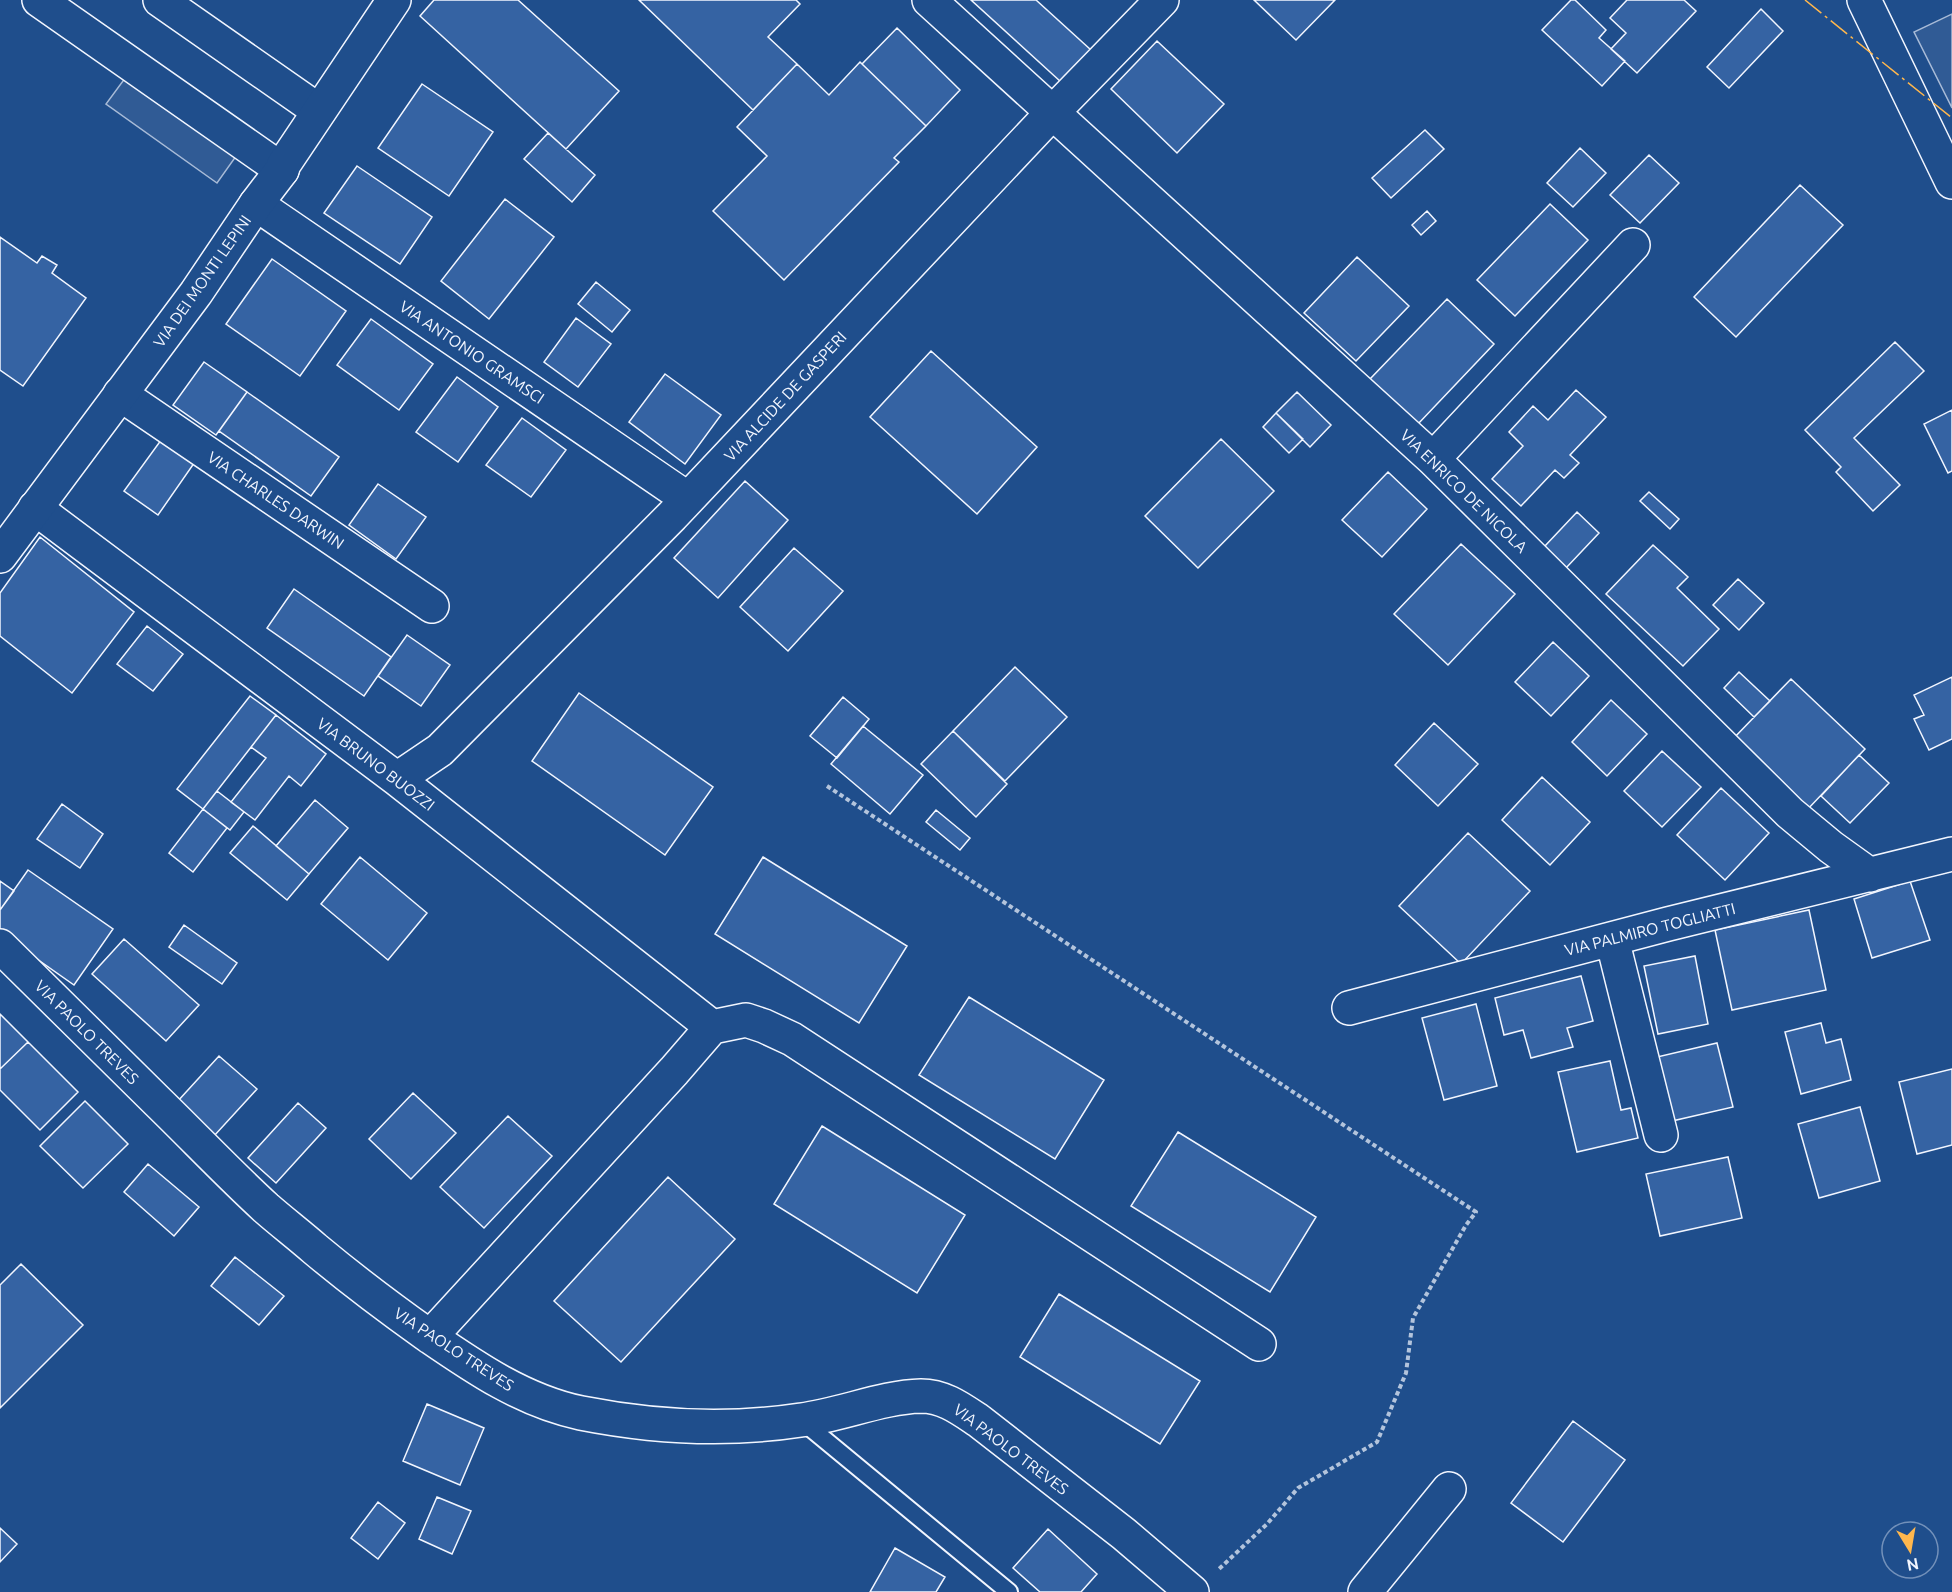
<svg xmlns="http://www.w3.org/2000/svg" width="1952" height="1592" font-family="Ubuntu,sans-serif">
	<rect width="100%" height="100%" fill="#1f4e8c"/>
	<path fill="#305b95" stroke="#a8bbd7" stroke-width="1.5" d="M1952,14V108L1914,32Z
		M134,66L244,145L217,183L106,104Z"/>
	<path fill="#3563a3" stroke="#f2f6ff" stroke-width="1.5" d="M434,0H518L619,91L566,149L420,16Z
		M639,0H796L800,4L768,37L797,64L753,110Z
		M971,0H1036L1091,50L1061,82Z
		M1254,0H1335L1296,40Z
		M1571,0H1575L1606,30L1599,38L1625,61L1602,86L1542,30Z
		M1627,0H1684L1696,11L1637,73L1611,49L1626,33L1610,18Z
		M1761,9L1783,31L1729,88L1707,67Z
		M897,28L960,90L926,126L862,64Z
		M1157,41L1224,104L1177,153L1111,89Z
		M860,62L926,126L894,158L899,162L784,280L713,211L767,156L737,127L797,64L829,95Z
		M422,84L493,132L449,196L378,148Z
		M1425,130L1444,149L1391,198L1372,178Z
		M548,133L595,175L572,202L524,159Z
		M1580,148L1606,173L1573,207L1547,183Z
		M1649,155L1679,183L1640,223L1610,195Z
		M357,166L432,217L400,264L324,213Z
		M1800,185L1843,225L1736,337L1694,297Z
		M505,199L554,237L489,319L441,281Z
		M1550,204L1588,240L1515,316L1477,280Z
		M1427,211L1436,221L1421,235L1412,225Z
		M0,237L37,263L42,256L57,265L52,273L86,298L23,386L0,370Z
		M1357,257L1409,306L1356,361L1304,313Z
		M272,259L346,311L300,376L226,324Z
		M596,282L630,310L612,332L578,304Z
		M1447,299L1494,344L1418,424L1370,379Z
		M576,318L611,344L578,387L544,362Z
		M371,319L433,364L399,410L337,365Z
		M1895,342L1924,371L1854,438L1900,485L1873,511L1836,472L1841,467L1805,430Z
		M931,351L1037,447L977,514L870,417Z
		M204,362L247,392L216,435L173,405Z
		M665,374L721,415L685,464L629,422Z
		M457,377L498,407L458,462L416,432Z
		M1576,390L1606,417L1570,455L1579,463L1564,478L1555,470L1521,506L1492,479L1523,446L1509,432L1533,406L1548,420Z
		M247,392L339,457L311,496L219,431Z
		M1297,392L1331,425L1310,447L1276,413Z
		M1952,410V471L1948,473L1924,424Z
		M1276,413L1303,439L1289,453L1263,427Z
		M522,418L566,450L531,497L486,465Z
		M164,436L197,459L158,515L124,491Z
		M1221,439L1274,491L1198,568L1145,516Z
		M1388,472L1427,509L1382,557L1342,520Z
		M745,481L788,520L718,598L674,558Z
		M378,484L426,517L396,559L349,525Z
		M1649,492L1679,519L1670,529L1640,501Z
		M1577,512L1599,533L1566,568L1544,547Z
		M40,537L134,612L72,693L0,636V593Z
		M1461,544L1515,594L1448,665L1394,614Z
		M1653,545L1688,577L1677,588L1719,629L1683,666L1606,594Z
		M794,548L843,591L788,651L740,607Z
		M1738,579L1764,603L1739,630L1713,605Z
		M294,589L391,657L364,696L267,628Z
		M147,626L183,654L153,691L117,664Z
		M407,635L450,665L421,706L378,676Z
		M1553,642L1589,676L1551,716L1515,682Z
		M1015,667L1067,717L1005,781L953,731Z
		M1739,672L1770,701L1754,717L1724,688Z
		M1952,677V739L1929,750L1914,719L1924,715L1914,695Z
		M1791,679L1865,749L1806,811L1731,741Z
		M579,693L713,787L665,855L532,761Z
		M250,696L276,715L203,809L177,789Z
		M843,697L869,719L837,758L810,736Z
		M1611,700L1647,734L1607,776L1572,742Z
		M276,715L326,754L301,786L289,776L255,820L231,802L266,758L251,747Z
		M1434,723L1478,764L1438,806L1395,765Z
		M863,726L923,775L890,814L831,764Z
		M953,731L1007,784L976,817L921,764Z
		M1662,751L1701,787L1662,827L1624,791Z
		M1859,755L1889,783L1850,823L1821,796Z
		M1542,777L1590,822L1550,865L1502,820Z
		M1721,788L1769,833L1725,880L1677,835Z
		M217,791L244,812L230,830L203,809Z
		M315,800L348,828L309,874L276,846Z
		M62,804L103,834L80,868L37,839Z
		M203,809L227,828L193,872L169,853Z
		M936,810L970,838L960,850L926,822Z
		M253,826L309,874L287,900L230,853Z
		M1468,833L1530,891L1461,964L1399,906Z
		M360,857L427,913L388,960L321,904Z
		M763,857L907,946L859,1023L715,934Z
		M28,870L113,929L74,985L0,933V910Z
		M0,881L14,891L0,910Z
		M1910,881L1930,940L1872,958L1854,899Z
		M1809,910L1826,990L1732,1010L1715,930Z
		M184,925L237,963L222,984L169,947Z
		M124,939L199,1005L166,1041L92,974Z
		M1695,956L1708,1024L1658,1034L1644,966Z
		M1581,976L1593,1021L1567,1028L1573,1047L1531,1058L1523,1030L1504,1035L1495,998Z
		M969,997L1104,1080L1055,1159L919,1075Z
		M1476,1004L1497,1086L1444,1100L1422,1018Z
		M0,1014L28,1042L0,1069Z
		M1821,1023L1826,1043L1841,1039L1851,1080L1801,1094L1785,1032Z
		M28,1042L78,1092L40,1130L0,1090V1069Z
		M1717,1043L1733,1107L1672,1121L1657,1057Z
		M219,1056L257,1089L214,1136L177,1102Z
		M1610,1061L1621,1110L1631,1108L1638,1138L1577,1152L1558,1072Z
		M1952,1069V1145L1917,1154L1899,1082Z
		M413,1093L456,1133L411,1179L369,1139Z
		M85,1101L128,1144L83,1188L40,1146Z
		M298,1103L326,1128L276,1183L248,1158Z
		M1860,1107L1880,1181L1819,1198L1798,1124Z
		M508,1116L552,1156L484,1228L440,1187Z
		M822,1126L965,1215L917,1293L774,1204Z
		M1178,1132L1316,1217L1270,1292L1131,1206Z
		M1728,1157L1742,1218L1660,1236L1646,1174Z
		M148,1164L199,1207L174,1236L124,1192Z
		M668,1177L735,1239L621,1362L554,1301Z
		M235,1257L284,1296L259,1325L211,1286Z
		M21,1264L83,1325L0,1408V1285Z
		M1059,1294L1200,1381L1160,1444L1020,1357Z
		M427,1404L484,1428L460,1485L403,1461Z
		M1573,1421L1625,1460L1563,1542L1511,1503Z
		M437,1497L471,1511L452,1554L419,1539Z
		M378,1502L405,1523L378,1559L351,1538Z
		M0,1528L17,1544L0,1562Z
		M1048,1529L1097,1574L1081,1592H1040L1013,1568Z
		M895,1548L945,1577L936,1592H870Z"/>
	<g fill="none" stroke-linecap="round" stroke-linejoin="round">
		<g stroke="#f2f6ff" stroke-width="20">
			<path id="lane" d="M802,1421L1009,1592"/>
		</g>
		<g stroke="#f2f6ff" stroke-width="36">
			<path id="street" d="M39,0L282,170
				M160,0L319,111
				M929,0L1433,459L1790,813L1831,847L1870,875
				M1864,0L1952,182
				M256,204L688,499
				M120,394L432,606
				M1433,459L1633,245
				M35,508L397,779L712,1027
				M397,779L440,750L672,516L1053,112L1162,0
				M1612,939L1661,1135
				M0,946C53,998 105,1050 158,1102C194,1137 229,1174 266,1208C282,1222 299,1235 315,1249C351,1279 388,1307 426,1334C474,1367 523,1401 581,1413C652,1427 729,1431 801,1420C841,1415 882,1397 921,1396C944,1396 961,1409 979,1421L1124,1534L1192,1592
				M1349,1008L1668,924L1952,854
				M430,1337L674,1071L712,1027L746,1020L764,1026L792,1039L1259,1344
				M1365,1592L1449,1489"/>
		</g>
		<g stroke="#f2f6ff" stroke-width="36">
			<path id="secondary" d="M0,556L196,293L256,204L282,170L284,164L394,0"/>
		</g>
		<path stroke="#b3c4dc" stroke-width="4" stroke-dasharray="4.5 3" stroke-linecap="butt" d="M827,786L1476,1212L1466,1225L1413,1318L1406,1373L1377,1442L1298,1488L1267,1524L1219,1569"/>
		<use href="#lane" stroke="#1f4e8c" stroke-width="16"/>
		<use href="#street" stroke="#1f4e8c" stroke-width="33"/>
		<use href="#secondary" stroke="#1f4e8c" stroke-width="33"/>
		<path stroke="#ffb74d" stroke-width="1.5" stroke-dasharray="21 4.5 3 4.5" stroke-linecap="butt" d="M1805,0L1952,118"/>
	</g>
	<g text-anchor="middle" stroke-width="4.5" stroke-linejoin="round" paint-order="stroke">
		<g font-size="16" fill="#f2f6ff" stroke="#1f4e8c">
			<text transform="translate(202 281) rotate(-55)" y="6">VIA DEI MONTI LEPINI</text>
			<text transform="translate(472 352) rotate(34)" y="6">VIA ANTONIO GRAMSCI</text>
			<text transform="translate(785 396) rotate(-47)" y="6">VIA ALCIDE DE GASPERI</text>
			<text transform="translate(1464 491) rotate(44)" y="6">VIA ENRICO DE NICOLA</text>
			<text transform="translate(276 500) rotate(34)" y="6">VIA CHARLES DARWIN</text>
			<text transform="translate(376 764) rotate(37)" y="6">VIA BRUNO BUOZZI</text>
			<text transform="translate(1650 929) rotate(-14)" y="6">VIA PALMIRO TOGLIATTI</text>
			<text transform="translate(87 1032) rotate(45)" y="6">VIA PAOLO TREVES</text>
			<text transform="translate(454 1349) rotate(33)" y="6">VIA PAOLO TREVES</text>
			<text transform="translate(1011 1449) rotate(37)" y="6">VIA PAOLO TREVES</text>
		</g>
	</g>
	<g transform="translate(1910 1550) rotate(169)"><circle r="28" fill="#1f4e8c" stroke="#7391ba" stroke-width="1.5"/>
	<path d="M0-4.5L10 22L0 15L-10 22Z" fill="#ffb74d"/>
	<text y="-9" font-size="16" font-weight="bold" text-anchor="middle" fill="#f2f6ff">N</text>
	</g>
</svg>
